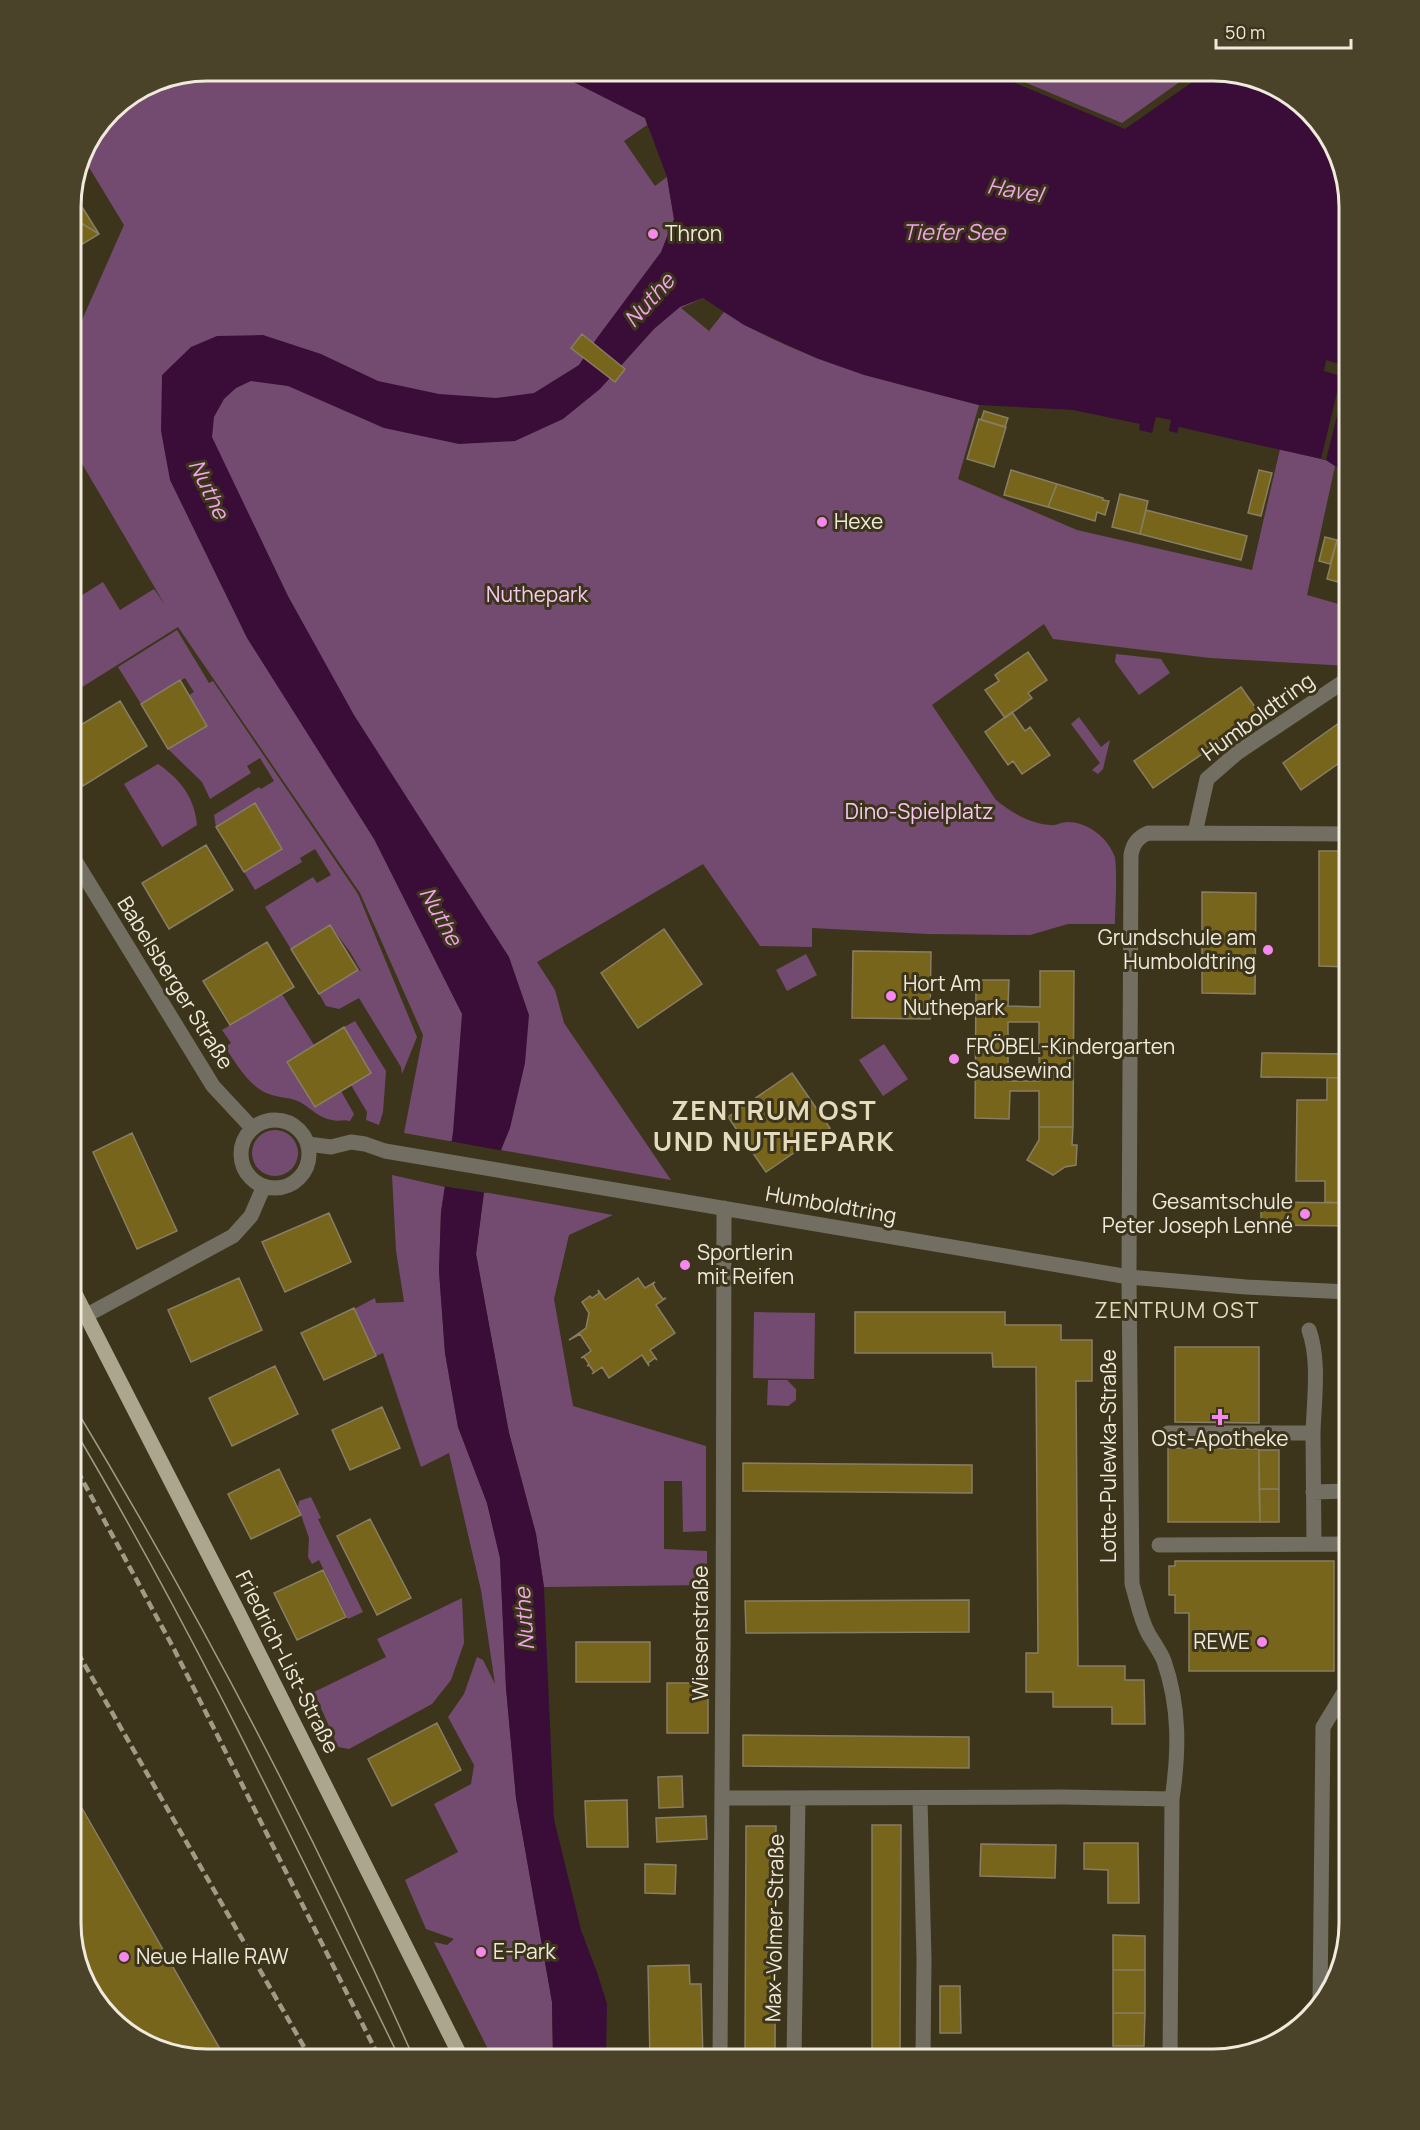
<svg xmlns="http://www.w3.org/2000/svg" width="1420" height="2130" font-family="Manrope,sans-serif">
	<rect width="100%" height="100%" fill="#3c351b"/>
	<path fill="#744b70" d="M207,71H552L645,118L647,125L624,141L655,186L667,177L674,219L703,298L681,308L709,331L724,312C802,362 891,382 979,405L958,479L1077,530L1252,570L1280,449L1326,460L1335,466L1307,595L1349,607V666L1210,658L1053,639L1044,624L932,705L996,800C1012,813 1029,823 1050,825C1056,826 1061,822 1068,822C1087,822 1107,837 1114,855C1118,863 1115,912 1115,924H1068L1030,935L928,934L812,928V947L760,946L703,864L537,962L555,990L564,1023L671,1180L404,1133L423,1035L360,893L178,627L71,694V602L103,582L120,610L154,589L165,605L71,445V345L124,225L81,154L111,110L155,81Z
		M814,71H875C847,85 842,83 814,71Z
		M998,71H1195L1122,123Z
		M177,630L209,683L213,681L358,894L417,1037L402,1074L401,1067L359,998L339,1009L326,1006L319,994L358,970L361,971L350,952L330,925L291,949L265,907L313,877L317,883L331,875L315,849L300,858L302,862L255,890L244,872L282,848L255,804L216,827L214,815L259,787L261,789L274,781L260,758L247,766L251,773L210,799L202,782L168,749L207,726L189,695L194,692L185,678L141,704L118,667Z
		M1116,654L1161,659L1170,673L1139,695L1115,662Z
		M1079,717L1101,747L1110,740L1103,769L1098,774L1092,770L1100,763L1071,724Z
		M158,764C180,779 195,798 197,825L162,847L124,784Z
		M806,954L817,975L787,991L776,970Z
		M282,994L314,1045L287,1062L315,1107L341,1091L354,1114L350,1121C343,1119 339,1122 332,1120C319,1118 312,1109 300,1102C290,1097 279,1098 269,1094C249,1087 236,1063 225,1047L231,1043L222,1030Z
		M355,1021L386,1071L383,1112L379,1125L366,1120L367,1112L351,1085L371,1072L344,1027Z
		M884,1044L908,1079L883,1096L859,1060Z
		M252 1153a23 23 0 1 1 46 0a23 23 0 1 1-46 0Z
		M392,1175L445,1187L441,1212L439,1271L445,1353L458,1427L487,1503L500,1558L506,1688L516,1798L552,2002L553,2059H493L434,1942L447,1945L454,1939L426,1929L405,1880L458,1852L434,1804L471,1784L474,1765L448,1717L464,1694L477,1657L483,1660L495,1684L481,1590L449,1453L421,1467L383,1353L376,1356L354,1309L375,1298L376,1303L404,1302L396,1250Z
		M484,1192L613,1215L569,1235L554,1299L573,1406L706,1446V1531L683,1532L682,1481H664V1549L707,1551V1585L544,1587L536,1534L509,1433L476,1254Z
		M754,1312L815,1313L814,1379L753,1378Z
		M768,1380H787L796,1389V1400L788,1406L767,1405Z
		M311,1497L321,1518L318,1519L363,1612L348,1619L319,1560L312,1564L308,1557L309,1538L298,1506L299,1501Z
		M462,1598L464,1643L451,1680L432,1704L349,1749L338,1747L314,1692L386,1657L377,1639Z"/>
	<path fill="#3a0d38" d="M552,71H814L834,80L854,82L875,71H987L1125,129L1208,71H1222L1282,89L1331,139L1349,207V475L1326,460L1179,427L1177,433L1169,431L1171,420L1156,417L1152,433L1139,430L1140,424L1073,410L979,405L864,375L816,358L744,325L703,298L680,307L654,329L600,389L563,419L515,441L459,444L384,428L288,386L251,381L236,388L224,399L214,417L212,437L288,596L354,715L509,957L529,1015L525,1063L510,1128L484,1192L476,1254L509,1433L536,1534L544,1587L554,1819L581,1930L598,1975L607,2004L606,2059H553L552,2002L516,1798L506,1688L500,1558L487,1503L458,1427L445,1353L439,1271L441,1212L453,1132L462,1014L374,839L247,638L170,480L161,431L162,375L191,347L217,336L263,335L321,354L378,381L439,394L496,398L534,393L579,365L597,338L661,252L674,219L667,177L645,118Z"/>
	<path fill="#3c351b" d="M1326,360L1349,367L1326,460L1321,459L1341,376L1324,371Z
		M449,1141L504,1151L487,1193L442,1186Z"/>
	<path fill="#78651c" stroke="#877e63" stroke-width="1.5" fill-rule="evenodd" d="M72,191L99,234L71,217Z
		M71,217L99,234L71,251Z
		M582,334L625,369L615,382L571,348Z
		M984,411L1008,418L1005,427L981,420Z
		M979,419L1006,427L994,467L967,459Z
		M1011,470L1057,484L1048,507L1004,495Z
		M1259,470L1272,473L1261,516L1248,513Z
		M1057,484L1103,498V500L1109,501L1105,515L1097,512L1095,521L1048,507Z
		M1120,494L1148,501L1140,534L1112,527Z
		M1146,510L1247,536L1241,560L1140,534Z
		M1325,537L1337,540L1330,564L1319,561Z
		M1337,540L1349,543V585L1327,579Z
		M1028,652L1047,680L1028,693L1032,698L1005,718L985,690L999,681L995,675Z
		M180,680L207,726L168,749L141,704Z
		M1241,687L1260,714L1153,788L1134,761Z
		M120,701L147,746L83,786L71,766V731Z
		M1012,712L1025,731L1030,727L1050,755L1022,774L1013,761L1008,765L985,732Z
		M1349,716V756L1301,790L1283,763Z
		M255,803L282,849L244,872L216,827Z
		M206,845L233,890L169,929L142,883Z
		M1319,851H1349V967L1319,966Z
		M1202,892L1256,893L1255,994L1202,993Z
		M330,925L358,970L319,994L291,949Z
		M664,929L702,984L638,1028L601,973Z
		M267,942L294,987L230,1025L203,981Z
		M853,951L931,952L930,1019L852,1018Z
		M1040,971H1074L1073,1127H1039V1091H1010L1009,1119L975,1118L976,980H1009L1008,1006L1040,1007ZM1008,1022H1039V1081H1008Z
		M344,1027L371,1073L315,1107L287,1062Z
		M1262,1053L1349,1054V1078L1261,1077Z
		M792,1073L830,1128L766,1172L728,1117Z
		M1327,1078H1344L1343,1100L1349,1101V1181H1342V1203L1325,1202V1181H1296L1297,1100H1327Z
		M1039,1127H1073L1072,1145H1077L1076,1165L1065,1167L1053,1175L1027,1160L1039,1140Z
		M132,1133L177,1231L137,1249L93,1152Z
		M1261,1202L1349,1203V1226L1261,1225Z
		M329,1213L351,1262L285,1292L262,1242Z
		M239,1278L262,1330L191,1362L168,1310Z
		M638,1278L645,1288L655,1282L653,1284L656,1290L663,1299L666,1298L656,1305L675,1333L650,1350L657,1360L655,1358L651,1361L648,1363L649,1366L642,1355L609,1378L602,1367L592,1374L594,1372L589,1365L587,1366L589,1364L584,1357L581,1358L591,1351L580,1334L569,1340L586,1328L589,1313L582,1302L590,1296L592,1298L599,1293L598,1290L605,1300Z
		M354,1308L376,1356L324,1380L301,1333Z
		M855,1312H1005V1325H1061V1340H1092V1381H1076L1078,1666H1125V1680H1144L1145,1724H1112V1707H1053V1692H1026V1653H1038L1036,1367H993L992,1353H855Z
		M1175,1347H1259V1423L1175,1422Z
		M275,1366L298,1414L232,1446L209,1398Z
		M382,1407L400,1448L350,1470L332,1430Z
		M1168,1448L1259,1449L1260,1522H1168Z
		M1259,1450H1279V1489H1259Z
		M743,1463L972,1465V1493L743,1491Z
		M279,1469L301,1515L251,1539L228,1494Z
		M1259,1489H1279V1522H1260Z
		M370,1519L411,1598L377,1615L337,1536Z
		M1175,1561H1334V1671H1189V1613H1175V1595H1169V1566H1175Z
		M323,1570L346,1617L297,1640L274,1593Z
		M969,1600V1632L746,1633L745,1601Z
		M576,1642H650V1682H576Z
		M667,1683H708V1733H667Z
		M437,1723L461,1770L392,1806L368,1759Z
		M743,1735L969,1737V1768L743,1766Z
		M682,1776L683,1807L659,1808L658,1777Z
		M71,1789L224,2056L218,2059H198L138,2041L89,1991L70,1923Z
		M627,1800L628,1847H587L585,1801Z
		M706,1816L707,1839L657,1842L656,1818Z
		M872,1825H901L900,2059H872Z
		M746,1826H776L775,2059H745Z
		M1084,1843H1138L1139,1903H1108V1870L1084,1869Z
		M981,1844L1056,1845L1055,1878L980,1876Z
		M645,1864L676,1865L675,1894L645,1893Z
		M1113,1935L1145,1936V1970H1113Z
		M689,1965L690,1984H701L703,2059H650L648,1966Z
		M1113,1970H1145V2013H1113Z
		M940,1986H960L961,2033H940Z
		M1113,2013H1145L1144,2046H1113Z"/>
	<g fill="none" stroke-linecap="round" stroke-linejoin="round">
		<path stroke="#726e62" stroke-width="15" d="M1195,833L1207,779L1237,753L1349,678
			M71,854L213,1086L252,1128
			M241 1154a34 34 0 1 1 68 0a34 34 0 1 1-68 0Z
			M308,1144L331,1147L351,1142L365,1144L385,1151L1129,1277L1246,1287L1349,1292
			M87,1315L233,1236L251,1216L264,1186
			M1168,1433H1313C1314,1400 1320,1361 1309,1330
			M1313,1433L1314,1544
			M1313,1492L1349,1491
			M1159,1545L1346,1544L1345,1691L1323,1727L1320,2002
			M722,1798L1063,1797L1172,1799
			M920,1798L924,1959L923,2059
			M720,2059C722,1775 725,1492 724,1208
			M794,2059L798,1798
			M1170,2059L1172,1799C1179,1752 1180,1707 1164,1661C1160,1651 1153,1642 1148,1633C1140,1618 1137,1600 1132,1584L1129,1277L1131,855C1133,844 1137,838 1148,833L1349,834"/>
		<path stroke="#ada68e" stroke-width="15" d="M71,1286L239,1614L462,2059"/>
		<path stroke="#a09a87" stroke-width="1.5" d="M71,1401C199,1613 314,1832 414,2059
			M71,1424C193,1629 295,1845 400,2059"/>
		<path stroke="#a09a87" stroke-width="4.5" stroke-dasharray="9 4.5" stroke-linecap="butt" d="M71,1459L174,1649L380,2059
			M71,1641L311,2059"/>
	</g>
	<g fill="#f688ed" stroke="#3c351b" stroke-width="2">
		<circle cx="653" cy="234" r="6"/>
		<circle cx="822" cy="522" r="6"/>
		<circle cx="1268" cy="950" r="6"/>
		<circle cx="891" cy="996" r="6"/>
		<circle cx="954" cy="1059" r="6"/>
		<circle cx="1305" cy="1214" r="6"/>
		<circle cx="685" cy="1265" r="6"/>
		<path d="M1217 1408h6v6h6v6h-6v6h-6v-6h-6v-6h6z"/>
		<circle cx="1262" cy="1642" r="6"/>
		<circle cx="481" cy="1952" r="6"/>
		<circle cx="124" cy="1957" r="6"/>
	</g>
	<g text-anchor="middle" stroke-width="6" stroke-linejoin="round" paint-order="stroke">
		<g font-size="21" fill="#efeadb" stroke="#3c351b" text-anchor="start">
			<text x="665" y="241">Thron</text>
			<text x="834" y="529">Hexe</text>
			<text x="1256" y="945" text-anchor="end">Grundschule am<tspan x="1256" dy="24">Humboldtring</tspan></text>
			<text x="903" y="991">Hort Am<tspan x="903" dy="24">Nuthepark</tspan></text>
			<text x="966" y="1054">FRÖBEL-Kindergarten<tspan x="966" dy="24">Sausewind</tspan></text>
			<text x="1293" y="1209" text-anchor="end">Gesamtschule<tspan x="1293" dy="24">Peter Joseph Lenné</tspan></text>
			<text x="697" y="1260">Sportlerin<tspan x="697" dy="24">mit Reifen</tspan></text>
			<text x="1220" y="1446" text-anchor="middle">Ost-Apotheke</text>
			<text x="1250" y="1649" text-anchor="end">REWE</text>
			<text x="493" y="1959">E-Park</text>
			<text x="136" y="1964">Neue Halle RAW</text>
		</g>
		<g font-size="21" fill="#f8caf3" stroke="#3c351b">
			<text x="537" y="602">Nuthepark</text>
			<text x="919" y="819">Dino-Spielplatz</text>
		</g>
		<g font-size="21" fill="#efeadb" stroke="#3c351b">
			<text transform="translate(1258 717) rotate(-36)" y="7">Humboldtring</text>
			<text transform="translate(175 983) rotate(58)" y="7">Babelsberger Straße</text>
			<text transform="translate(831 1205) rotate(10)" y="7">Humboldtring</text>
			<text transform="translate(1109 1456) rotate(-90)" y="7">Lotte-Pulewka-Straße</text>
			<text transform="translate(701 1633) rotate(-90)" y="7">Wiesenstraße</text>
			<text transform="translate(287 1662) rotate(63)" y="7">Friedrich-List-Straße</text>
			<text transform="translate(775 1928) rotate(-89)" y="7">Max-Volmer-Straße</text>
		</g>
		<g font-size="22" font-style="italic" fill="#f0a5e8" stroke="#3c351b">
			<text transform="translate(1015 190) rotate(10)" y="8">Havel</text>
			<text x="954" y="240">Tiefer See</text>
			<text transform="translate(649 300) rotate(-48)" y="8">Nuthe</text>
			<text transform="translate(209 489) rotate(64)" y="8">Nuthe</text>
			<text transform="translate(441 916) rotate(61)" y="8">Nuthe</text>
			<text transform="translate(524 1619) rotate(-94)" y="8">Nuthe</text>
		</g>
		<g font-size="22" letter-spacing="1.5" fill="#e4dbbc" stroke="#3c351b">
			<text x="1177" y="1318">ZENTRUM OST</text>
		</g>
		<g font-size="27" font-weight="bold" letter-spacing="1.5" fill="#e4dbbc" stroke="#3c351b">
			<text x="774" y="1120">ZENTRUM OST<tspan x="774" dy="31">UND NUTHEPARK</tspan></text>
		</g>
	</g>
	<path d="M0 0H1420V2130H0ZM207 81H1213A126 126 0 0 1 1339 207V1923A126 126 0 0 1 1213 2049H207A126 126 0 0 1 81 1923V207A126 126 0 0 1 207 81Z" fill="#4a432a" fill-rule="evenodd"/>
	<path fill="none" stroke="#efeadb" stroke-width="3" d="M207 81H1213A126 126 0 0 1 1339 207V1923A126 126 0 0 1 1213 2049H207A126 126 0 0 1 81 1923V207A126 126 0 0 1 207 81Z"/>
	<path d="M1216 39v9h135v-9" fill="none" stroke="#efeadb" stroke-width="3"/>
	<text x="1225" y="39" font-size="18" fill="#efeadb" stroke="#3c351b" stroke-width="4.5" paint-order="stroke">50 m</text>
</svg>
